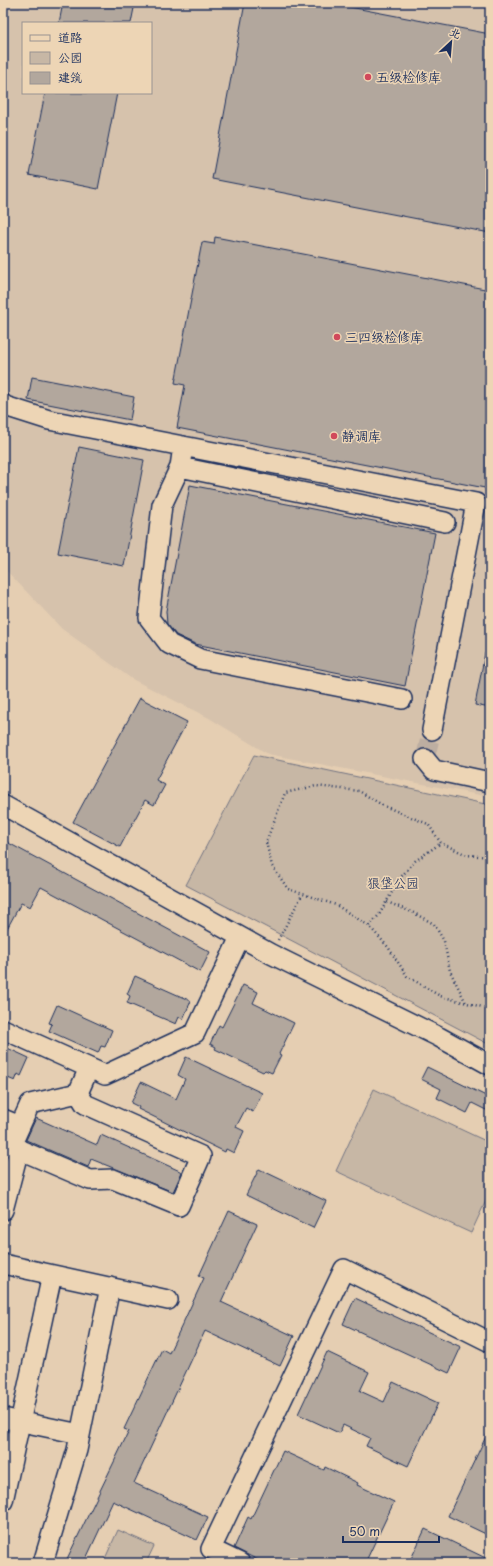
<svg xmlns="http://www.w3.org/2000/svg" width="493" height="1566" font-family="'Playpen Sans','LXGW WenKai TC',sans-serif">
	<rect width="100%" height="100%" fill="#e5ceb2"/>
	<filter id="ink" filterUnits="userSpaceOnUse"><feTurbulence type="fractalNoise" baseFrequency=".025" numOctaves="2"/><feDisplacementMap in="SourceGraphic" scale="8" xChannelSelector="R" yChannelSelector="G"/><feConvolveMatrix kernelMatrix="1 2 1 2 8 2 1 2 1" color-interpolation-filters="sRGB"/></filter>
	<g filter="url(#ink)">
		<path fill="#d6c2ac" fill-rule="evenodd" d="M3,3H490V797L268,754L209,718L132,679L62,629L3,567ZM23,23H151V93H23Z"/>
		<path fill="#c7b7a5" stroke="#717382" d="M254,755L490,805V1045L186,885Z
			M374,1089L490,1143V1192L471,1233L336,1171Z
			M118,1530L154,1546L146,1563H103Z"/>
		<path fill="#b2a79d" stroke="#1b2f5e" d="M63,3H135L131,23H59Z
			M245,3H329L490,34V233L212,179Z
			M45,93H117L98,189L29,175Z
			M215,237L490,290V489L177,428L185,385L175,383L202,242L214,244Z
			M32,377L134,397L130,420L28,400Z
			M79,447L144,460L124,566L58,553Z
			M190,485L435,533L405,686L195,644L176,635L167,624L166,611Z
			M485,653L490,654V708L475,705Z
			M140,698L187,722L156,780L165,785L154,805L145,800L120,847L73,822Z
			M3,840L210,952L200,972L41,887L30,907L21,903L3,936Z
			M135,976L191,1001L183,1019L179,1017L176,1024L127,1003L130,996L127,994Z
			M243,985L258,992L253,1003L294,1023L279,1054L281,1055L272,1073L265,1070L263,1072L215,1049L216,1047L210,1044L219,1025L222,1027Z
			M57,1005L112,1030L105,1047L101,1046L98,1053L49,1031L52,1024L49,1023Z
			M3,1046L29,1058L21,1076L18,1074L15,1081L3,1076Z
			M186,1057L262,1093L253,1112L246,1108L236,1127L244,1131L234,1153L226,1149L225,1152L138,1109L139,1107L131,1103L141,1082L176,1099L185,1079L178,1075Z
			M427,1067L490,1098V1112L472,1103L467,1113L437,1098L441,1089L421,1079Z
			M36,1118L97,1145L101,1135L182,1172L173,1192L91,1159L88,1167L26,1140Z
			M259,1169L326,1201L313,1228L246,1195Z
			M229,1211L257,1224L221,1302L294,1336L280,1366L205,1331L134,1483L208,1517L197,1540L113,1501L84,1563H65L129,1431L124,1429L162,1349L169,1353L204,1278L199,1276Z
			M355,1298L461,1347L449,1373L343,1324Z
			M327,1352L369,1372L360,1391L384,1402L393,1382L438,1403L408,1466L366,1446L370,1438L343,1425L339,1433L298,1414Z
			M490,1428V1536L448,1516Z
			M283,1451L324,1470L325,1467L358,1483L357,1485L394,1502L365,1563H264L234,1548L248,1517L251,1519Z
			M425,1529L490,1560V1563H409Z"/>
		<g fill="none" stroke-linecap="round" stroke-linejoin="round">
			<path stroke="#bdaea1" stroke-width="19" stroke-dasharray="19 10" stroke-linecap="butt" d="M425,759L432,730"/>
			<g stroke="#1b2f5e" stroke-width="22">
				<path id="minor" d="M3,404L5,406L49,420L476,503L432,730
					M183,446L180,467L162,505L149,618L169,644L200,659L402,699
					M180,467L445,522
					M425,759L434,770L490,782
					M3,805L271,954L439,1037L490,1065
					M3,1029L105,1075L195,1033L240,937
					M78,1093L30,1104L11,1146L90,1180L113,1179L179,1206L201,1156L85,1104L78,1093L89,1068
					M3,1119L20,1126
					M3,1210L19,1149
					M3,1264L168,1300
					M3,1418L80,1434
					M3,1501L52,1275
					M43,1563L77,1450L110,1287
					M240,1563L211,1549L344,1269L490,1342"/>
			</g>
			<path stroke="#1b2f5e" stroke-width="2.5" stroke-dasharray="1 3" stroke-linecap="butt" d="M490,857L467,855L441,843L428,824L384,806L359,791L316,786L285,793L266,842L272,866L288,889L336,905L369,926L388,947L407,976L440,996L490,1009
				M387,902L414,913L434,924L444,941L450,971L466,1003
				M369,926L379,915L400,878L415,861L441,843
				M278,940L302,895"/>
			<use href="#minor" stroke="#edd5b5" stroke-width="19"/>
		</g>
	</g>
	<g fill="#d1495b" stroke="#edd5b5" stroke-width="1.5">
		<circle cx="368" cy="77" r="4"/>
		<circle cx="337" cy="337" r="4"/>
		<circle cx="334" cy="436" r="4"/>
	</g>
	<g text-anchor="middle" stroke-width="3" stroke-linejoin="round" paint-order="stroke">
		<g font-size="13" fill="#1b2f5e" stroke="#edd5b5" text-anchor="start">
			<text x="376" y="82">五级检修库</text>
			<text x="345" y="342">三四级检修库</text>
			<text x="342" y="441">静调库</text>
		</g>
		<g font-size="13" fill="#354369" stroke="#edd5b5">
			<text x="393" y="888">狼垡公园</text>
		</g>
	</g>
	<rect width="493" height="1566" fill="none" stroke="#edd5b5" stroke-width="16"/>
	<rect x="8" y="8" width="477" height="1550" fill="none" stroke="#1b2f5e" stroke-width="1.5" filter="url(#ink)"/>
	<rect x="22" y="22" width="130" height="72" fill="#edd5b5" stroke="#999392"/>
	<rect x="30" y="35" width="20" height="6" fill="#edd5b5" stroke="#999392"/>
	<text x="58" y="42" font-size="12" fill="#1b2f5e">道路</text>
	<rect x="30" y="52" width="20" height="12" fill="#c7b7a5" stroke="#999392"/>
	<text x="58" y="62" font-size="12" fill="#1b2f5e">公园</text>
	<rect x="30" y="72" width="20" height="12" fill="#b2a79d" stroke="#999392"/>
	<text x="58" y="82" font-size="12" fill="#1b2f5e">建筑</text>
	<g transform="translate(451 42) rotate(26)" stroke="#edd5b5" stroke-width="3" paint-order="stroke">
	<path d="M0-3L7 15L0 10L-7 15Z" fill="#1b2f5e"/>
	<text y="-6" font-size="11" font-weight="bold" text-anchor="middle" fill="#1b2f5e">北</text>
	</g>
	<path d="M343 1536v6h96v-6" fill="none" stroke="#1b2f5e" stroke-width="2"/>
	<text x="349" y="1536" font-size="12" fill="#1b2f5e" stroke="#edd5b5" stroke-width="3" paint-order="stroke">50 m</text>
</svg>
